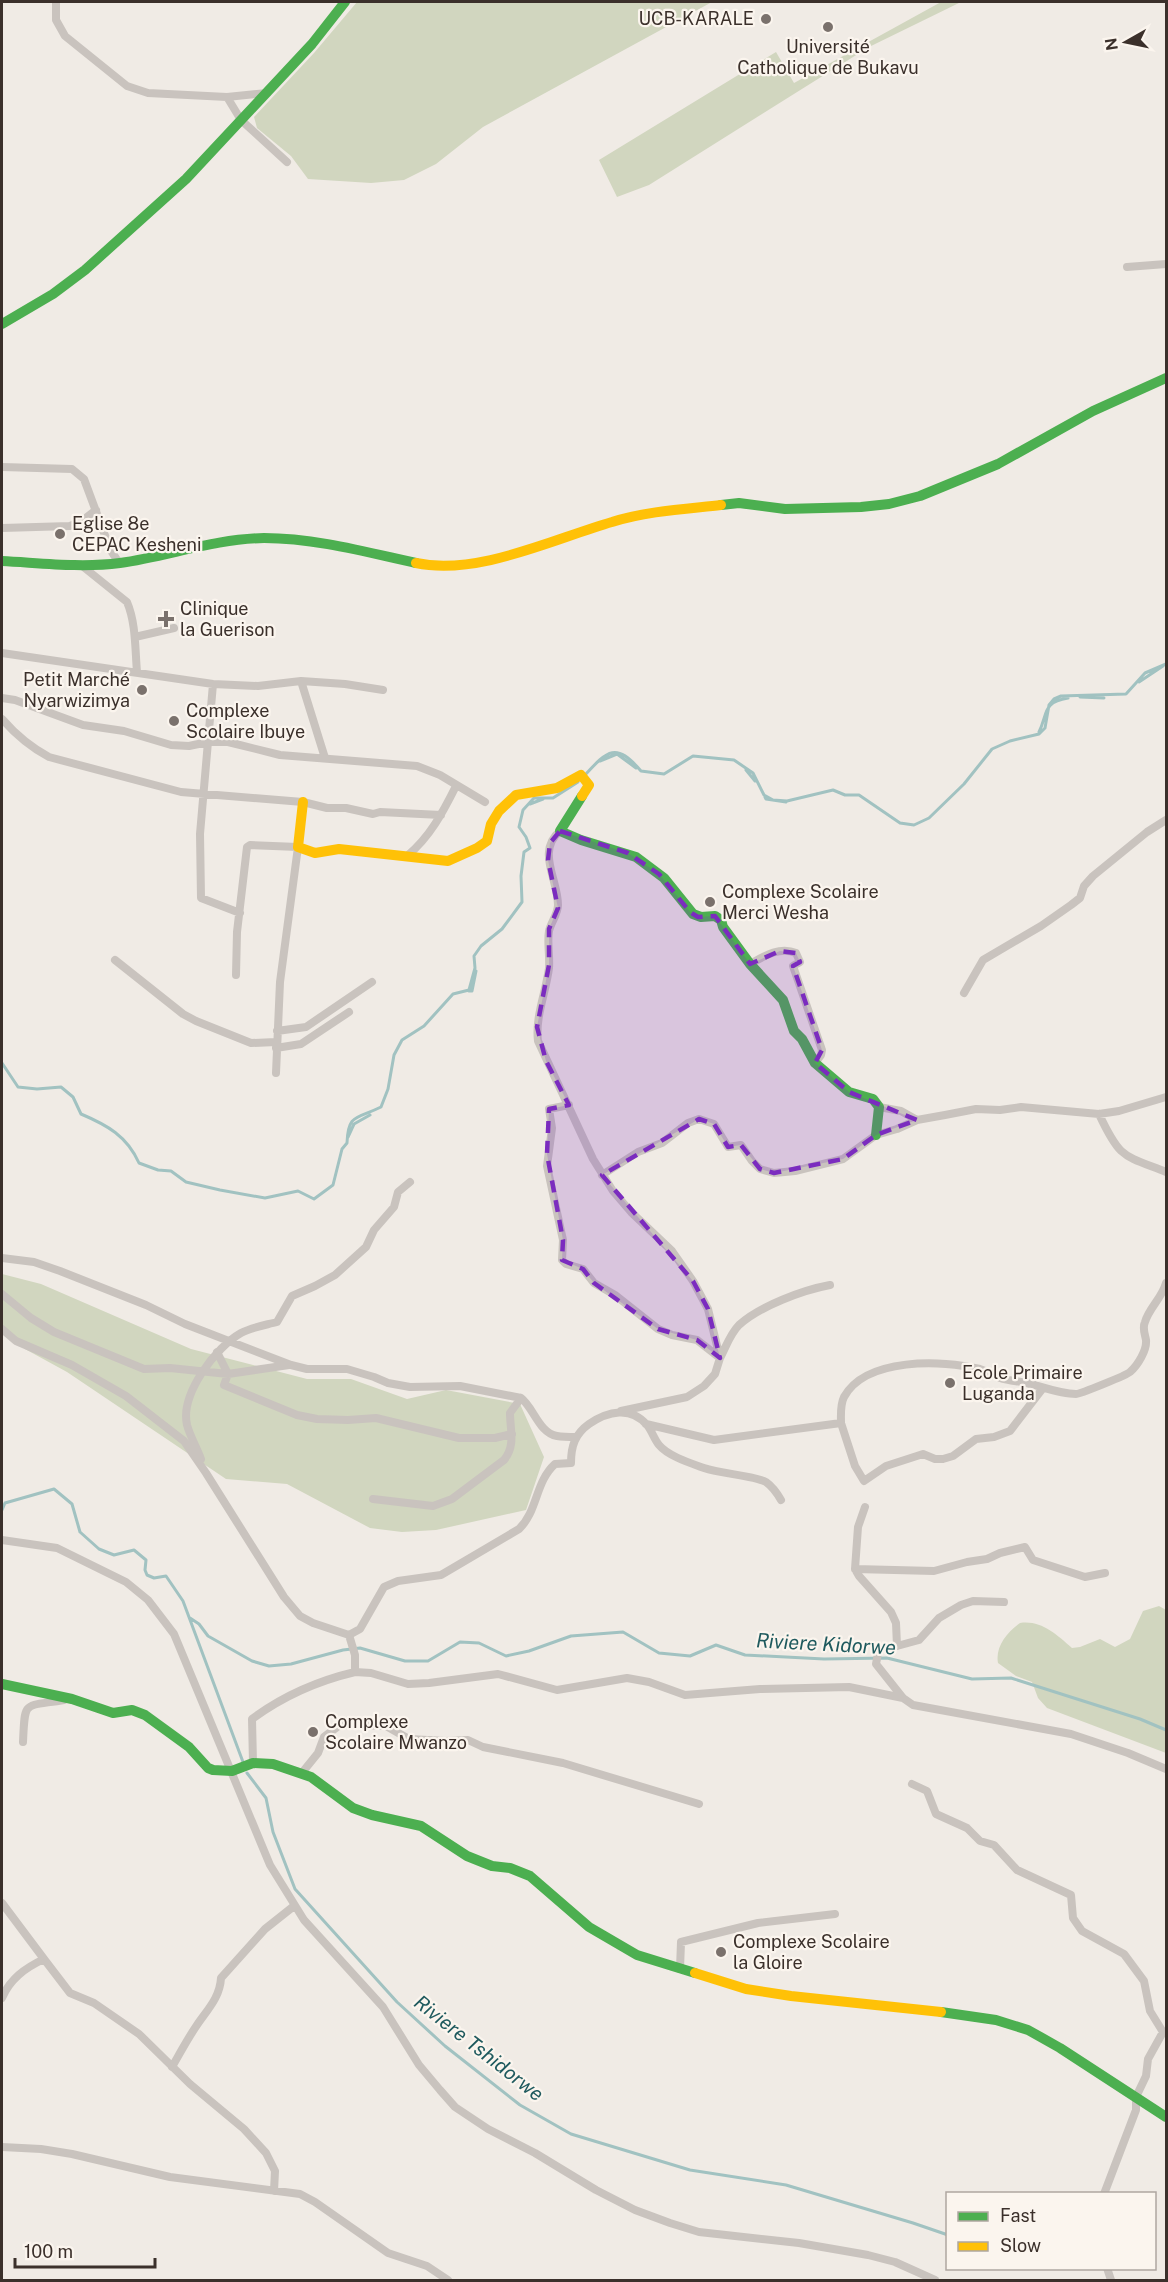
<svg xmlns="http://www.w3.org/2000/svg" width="1168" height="2282" font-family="'Public Sans',sans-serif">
	<rect width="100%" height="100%" fill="#f0ebe5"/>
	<path fill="#d1d6bf" d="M357,2H712L483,127L436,164L404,180L371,183L308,179L291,156L257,128L254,117L314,53Z
		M941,2H961L869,47L649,185L617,197L599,160L776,52L794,83Z
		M2,1274L41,1284L191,1349L307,1379H351L407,1399L446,1390L520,1404L544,1457L526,1510L436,1530L402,1532L370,1528L287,1484L226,1479L67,1372L25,1349L2,1326Z
		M1159,1606L1166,1610V1753L1047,1708L1038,1698L1032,1682L1016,1676L998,1663C995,1647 1007,1632 1020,1623C1041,1620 1056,1634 1072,1648L1080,1647L1100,1639L1115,1647L1130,1639L1143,1611Z"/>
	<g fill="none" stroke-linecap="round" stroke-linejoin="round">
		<path stroke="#a1c2c1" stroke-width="3" d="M1139,682L1163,666
			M1080,697L1104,698
			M1039,732C1048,714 1042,702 1068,698
			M600,761L617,754L636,768
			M746,770L755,781
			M585,775C608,750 616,742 641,771L664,774L693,756L734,760L753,773L764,795L773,800L787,801L833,790L845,795H859L900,823L914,825L929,818L964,784L992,749L1010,741L1039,734L1045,728L1049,705L1054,699L1061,696L1126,694L1145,673L1166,664
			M765,797L766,799L786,802
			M530,804L543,799
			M469,991H472L476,971
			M2,1063L18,1087L37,1089L61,1087L73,1097L81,1114C107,1125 127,1136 139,1163L158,1170L171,1171L186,1182L220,1190L265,1198L298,1191L314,1199L333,1185L342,1149L347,1143C348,1113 357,1119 381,1107L388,1089L394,1055L402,1040L424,1026L453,994L469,990L475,968L474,956L481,946L502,929L522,902L521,876L524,852L530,848L526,837L519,827L523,810L534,798H553L578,782
			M348,1137L354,1124L370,1115
			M2,1510L5,1503L54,1489L72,1504L80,1532L99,1549L114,1555L134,1550L146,1560L145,1570L147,1575L154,1578L166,1576L183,1601L243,1762
			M190,1618L199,1624L208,1636L252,1661L269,1666L291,1664L343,1650L360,1648L405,1661H428L460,1642L479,1643L506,1656L529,1651L571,1636L623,1632L659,1653L690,1656L716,1645L745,1655L824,1659L887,1658L972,1679L1011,1678L1140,1719L1166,1730
			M247,1773L266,1798L273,1832L295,1889L397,2002L445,2046L520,2105L571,2134L690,2170L786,2185L913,2223L948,2235"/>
		<path stroke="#c9c3be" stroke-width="8" d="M56,2V20L65,36L127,86L148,93L227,97L241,120L287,162
			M227,97L267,93
			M1127,267L1166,264
			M2,467L72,469L84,479L110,549L119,563
			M2,528L70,526L82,521L96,510
			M81,565L127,602C136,623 135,649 137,672
			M135,637L174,628
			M2,653L213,684L258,686L301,681L345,684L383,690
			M301,681L325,758
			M213,684L200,834L201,898L240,913
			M2,698L15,700L83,725L124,731L171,745L189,746L208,742H228L280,755L417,766L440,775L485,802
			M2,719C16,735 30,747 49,757L181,792L303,802L327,808H346L373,814L380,812L441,815
			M560,831C536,851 558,879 558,905C558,914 551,922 549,931C547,943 550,956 549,968C546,992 535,1017 538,1041L593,1159L613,1191L631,1212L672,1251L693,1281L708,1309L720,1358L715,1374L704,1386L687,1397L621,1411
			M407,856C430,837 443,812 456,786
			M115,960L183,1014L196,1021L251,1043L276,1042
			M750,964C764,956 780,946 796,953L800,962L793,966L822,1050L821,1055L815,1063
			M236,975L237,932L247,847L250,845L298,847L280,982L276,1073
			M964,993L983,960L1041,926L1071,905L1080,898L1084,886L1093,876L1147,832L1166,820
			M277,1031L306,1027L372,982
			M276,1048L301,1044L349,1012
			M569,1105L549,1109L552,1128L547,1166L563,1240L562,1260L566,1264L583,1269L594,1283L615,1295L658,1329L672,1335L697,1340L720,1358C726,1347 730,1334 739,1325C760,1306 803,1290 830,1285
			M879,1107L901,1111L917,1120
			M1099,1114C1120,1159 1123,1155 1166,1172
			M602,1175L638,1152L662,1143L688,1123L699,1119L714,1124L728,1147L741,1145L752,1161L760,1169L774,1173L795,1171L843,1159L876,1135L897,1129L917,1120L945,1115L976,1109L1000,1110L1021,1107L1099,1114L1119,1111L1166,1097
			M2,1258L34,1262L60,1271L146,1305L185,1324L291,1365L307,1369H347L374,1377L388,1383L410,1387L460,1386L521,1398C534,1408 539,1433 557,1436C563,1437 570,1437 576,1437
			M2,1294L31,1318L54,1332L144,1369L170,1368L228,1374L289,1365
			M2,1329L16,1341L72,1365L126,1396L184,1441L206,1473L284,1597L300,1616L313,1623L349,1635L355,1655V1672C317,1681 283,1696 252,1719L253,1763
			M217,1352L228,1374L224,1385L297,1415L317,1419L348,1420L376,1418L459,1438H495L512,1434
			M841,1423C841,1415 840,1405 844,1397C866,1357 942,1360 980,1369C987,1371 993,1376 1000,1378C1009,1381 1018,1381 1027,1383C1043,1387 1060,1394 1076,1394C1080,1394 1127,1375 1130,1372C1138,1365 1147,1350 1146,1340C1145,1334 1142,1328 1145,1322C1149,1308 1162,1298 1166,1283
			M646,1424L714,1440L841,1423L855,1466L864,1481L886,1466L923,1454L935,1459H943L953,1456L976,1439L994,1437L1010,1431L1043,1388
			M201,1459C197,1448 190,1436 187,1425C180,1394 216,1347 241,1333C252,1327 266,1325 277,1322L292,1296L315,1286L335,1275L366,1247L374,1230L394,1207L398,1192L410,1182
			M373,1499L433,1506L452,1499L504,1460C516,1445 510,1430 510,1413L521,1398
			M865,1507L858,1527L855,1569L859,1576L891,1612L896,1623L897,1646L879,1648L876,1664L903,1698L913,1705L1071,1734L1128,1753L1166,1769
			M2,1540L57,1548L126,1582L148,1600L174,1634L270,1865L304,1920L383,2007L419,2065L440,2090L455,2107L488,2129L535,2153L596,2190L635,2210L670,2223L699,2232L799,2243L868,2255L895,2262L935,2280
			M855,1569L934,1571L967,1562L987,1559L1000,1553L1025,1547L1033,1560L1085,1577L1105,1573
			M349,1635L360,1629L384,1587L398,1581L441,1575L519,1529C538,1511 535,1482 555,1464L571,1463C571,1446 575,1434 589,1424C608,1411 631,1406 647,1425C652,1431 654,1439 659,1445C668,1456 690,1463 704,1468C721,1474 752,1475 766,1482C773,1487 777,1493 781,1500
			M897,1646L919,1640L939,1618L961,1605L973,1601L1004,1602
			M355,1672L371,1673L408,1684L429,1683L498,1674L557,1690L627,1678L649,1682L685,1695L760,1689L849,1687L903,1698
			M23,1742C25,1699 23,1707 64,1700
			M301,1774L318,1753L324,1737L341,1724L386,1726L409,1739L446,1741L468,1740L483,1747L563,1763L699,1804
			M912,1784L927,1791L936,1814L967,1828L980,1841L994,1845L1017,1870L1071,1895L1073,1918L1082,1931L1124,1954L1144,1981L1150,2011L1163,2032L1148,2059L1146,2076L1136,2097V2110L1104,2194
			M2,1903L44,1959C25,1968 10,1979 2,1998
			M44,1959L70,1993L94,2003L139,2034L190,2084L244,2129L266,2153L275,2171L274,2191
			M680,1969L681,1942L758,1923L835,1914
			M172,2067C180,2053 188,2038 197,2025C208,2009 220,1997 221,1978L265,1929L294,1906
			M2,2147L41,2149L72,2154L170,2177L300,2194L315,2202L388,2253L427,2266L448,2280
			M1107,2268L1111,2280"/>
		<path stroke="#4caf50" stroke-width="10" d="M2,324L53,294L85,270L186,179L312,44L345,2
			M721,505L739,503L785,509L861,507L889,504L920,496L998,464L1093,411L1166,378
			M2,561C41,563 81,568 120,563C169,556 214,539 264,538C315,538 366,552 416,563
			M582,796L560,831L581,840L636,857L664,878L693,914L701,917L715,916L721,920L723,927L750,964L783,1000L794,1031L802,1039L815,1063L849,1092L873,1099L879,1107L876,1135
			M2,1684L72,1699L113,1713L132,1710L145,1715L189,1747L208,1768L213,1770L232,1771L253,1763L273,1764L311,1777L353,1808L372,1815L421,1826L467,1856L492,1866L510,1868L530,1876L589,1927L637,1955L695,1973
			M941,2012L996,2020L1028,2030L1060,2048L1166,2117"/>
		<path stroke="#ffc107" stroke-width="10" d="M416,563C478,576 553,539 612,522C647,511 685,509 721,505
			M303,802L298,847L315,853L339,849L448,861L477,848L487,841L491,824L499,811L516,795L557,788L581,775L589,785L582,796
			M695,1973L746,1989L791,1996L941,2012"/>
	</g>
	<path fill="#7b2cbf" fill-opacity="0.2" stroke="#7b2cbf" stroke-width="4.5" stroke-dasharray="12 8" stroke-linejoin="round" d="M560,831L628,853L659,874L690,912L698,917L715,916L750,964L780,951L796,953L800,962L793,966L822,1050L815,1063L849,1092L917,1120L876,1135L843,1159L774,1173L760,1169L741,1145L728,1147L714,1124L699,1119L602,1175L693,1281L708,1309L720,1358L697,1340L658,1329L594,1283L583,1269L562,1260L563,1240L547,1154L549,1109L569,1105L546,1061L537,1027L549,965V929L558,908L548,860L550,843Z"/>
	<g fill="#7a716c" stroke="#fbf5ee" stroke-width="2">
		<circle cx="766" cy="19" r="6"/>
		<circle cx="828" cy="27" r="6"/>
		<circle cx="60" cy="534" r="6"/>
		<path d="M163 610h6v6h6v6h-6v6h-6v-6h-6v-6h6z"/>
		<circle cx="142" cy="690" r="6"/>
		<circle cx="174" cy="721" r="6"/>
		<circle cx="710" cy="902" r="6"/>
		<circle cx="950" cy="1383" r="6"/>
		<circle cx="313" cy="1732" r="6"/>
		<circle cx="721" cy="1952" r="6"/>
	</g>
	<g text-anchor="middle" stroke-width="4.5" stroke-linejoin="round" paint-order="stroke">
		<g font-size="18" fill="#3b302b" stroke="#fbf5ee" text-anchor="start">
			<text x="754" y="25" text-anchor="end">UCB-KARALE</text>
			<text x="828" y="53" text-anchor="middle">Université<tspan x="828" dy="21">Catholique de Bukavu</tspan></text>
			<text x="72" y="530">Eglise 8e<tspan x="72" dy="21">CEPAC Kesheni</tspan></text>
			<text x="180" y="615">Clinique<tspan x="180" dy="21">la Guerison</tspan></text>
			<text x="130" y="686" text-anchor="end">Petit Marché<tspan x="130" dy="21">Nyarwizimya</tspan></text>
			<text x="186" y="717">Complexe<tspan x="186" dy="21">Scolaire Ibuye</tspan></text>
			<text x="722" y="898">Complexe Scolaire<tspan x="722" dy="21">Merci Wesha</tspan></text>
			<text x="962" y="1379">Ecole Primaire<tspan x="962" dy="21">Luganda</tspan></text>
			<text x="325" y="1728">Complexe<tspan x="325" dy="21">Scolaire Mwanzo</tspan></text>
			<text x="733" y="1948">Complexe Scolaire<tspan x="733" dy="21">la Gloire</tspan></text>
		</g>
		<g font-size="20" font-style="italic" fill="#1f5a5e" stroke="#fbf5ee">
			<text transform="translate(826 1644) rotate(3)" y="7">Riviere Kidorwe</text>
			<text transform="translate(479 2048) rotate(38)" y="7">Riviere Tshidorwe</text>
		</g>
	</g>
	<rect width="1168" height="2282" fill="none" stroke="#3b302b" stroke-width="6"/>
	<rect x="946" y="2192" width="210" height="78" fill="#fbf5ee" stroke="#aea6a0" stroke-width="1.5"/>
	<rect x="958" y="2212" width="30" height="9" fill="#4caf50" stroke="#aea6a0" stroke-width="1.5"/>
	<text x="1000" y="2222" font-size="18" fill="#3b302b">Fast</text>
	<rect x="958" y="2242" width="30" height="9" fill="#ffc107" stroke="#aea6a0" stroke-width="1.5"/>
	<text x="1000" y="2252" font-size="18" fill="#3b302b">Slow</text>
	<g transform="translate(1126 42) rotate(261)" stroke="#fbf5ee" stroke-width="4.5" paint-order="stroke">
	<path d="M0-4.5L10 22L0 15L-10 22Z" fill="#3b302b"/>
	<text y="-9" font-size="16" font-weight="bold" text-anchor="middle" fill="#3b302b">N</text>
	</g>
	<path d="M15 2258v9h140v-9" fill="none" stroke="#3b302b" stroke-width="3"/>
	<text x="24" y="2258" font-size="18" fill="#3b302b" stroke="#fbf5ee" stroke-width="4.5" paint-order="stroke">100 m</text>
</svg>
